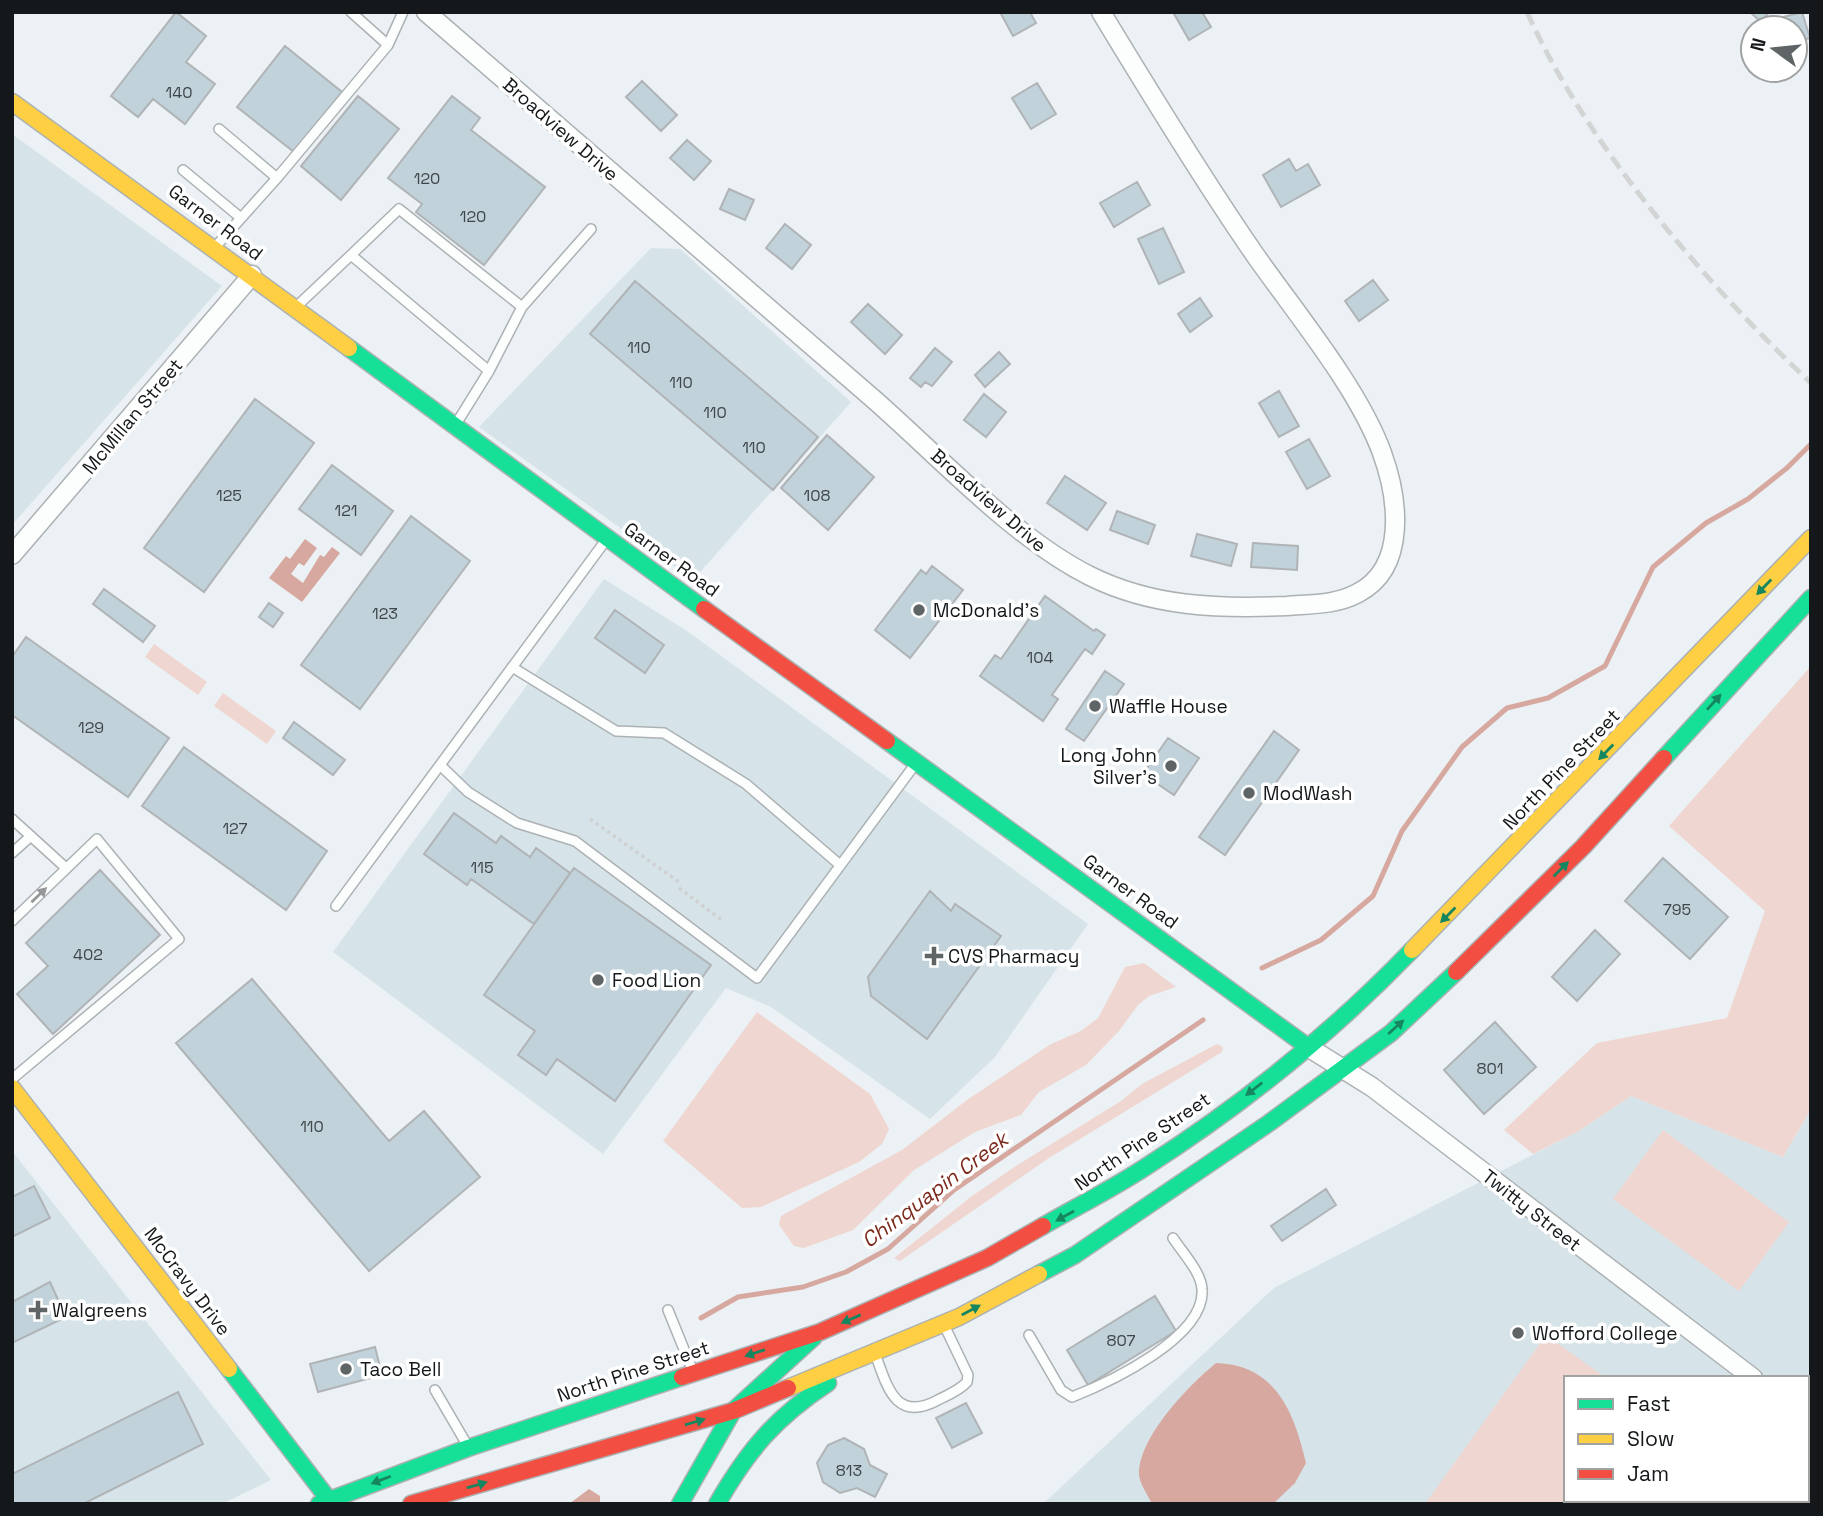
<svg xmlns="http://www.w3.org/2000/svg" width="1823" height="1516" font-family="'Space Grotesk',sans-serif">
	<rect width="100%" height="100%" fill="#ebf1f4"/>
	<path fill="#d6e4e9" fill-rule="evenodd" d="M12,134L222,286L12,525Z
		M651,248L680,249L851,402L693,580L479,427Z
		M604,579L687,631L1088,924L995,1057L930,1119L771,1007L726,988L603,1154L333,952Z
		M1631,1096L1783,1157L1811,1109V1504H1043L1274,1288L1577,1132ZM1566,1378H1807V1500H1566Z
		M12,1151L271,1480L222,1504H12Z"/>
	<path fill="#f0d6d0" d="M154,644L207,682L198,695L145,657Z
		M1811,666V1109L1783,1157L1631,1096L1577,1132L1533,1154L1504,1130L1597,1043L1727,1018L1765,911L1669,826Z
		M223,693L276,731L267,744L214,706Z
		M1144,963L1176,987L1149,996L1138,1005L1119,1031L1086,1065L1039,1092L1021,1115L975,1132L914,1170L853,1230L804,1248L794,1246L779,1225L781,1216L902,1150L967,1100L1051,1044L1081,1031L1098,1018L1125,967Z
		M757,1012L870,1094L889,1129L882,1144L859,1162L761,1207L742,1208L663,1141Z
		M1217,1044L1223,1047L1222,1052L1049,1158L900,1261L894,1258L972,1196L1016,1166L1121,1101L1142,1084Z
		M1663,1130L1789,1222L1739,1291L1613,1199Z
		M1546,1335L1606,1378H1566V1500H1636L1634,1504H1425Z"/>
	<path fill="#d7a89f" d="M305,539L317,548L304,566L299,563L291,574L303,583L320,555L324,557L332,547L340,553L302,602L269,578L286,556L290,559Z
		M1216,1363C1276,1365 1294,1412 1306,1463L1295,1483L1273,1504H1152C1148,1495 1139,1483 1139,1474C1139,1437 1188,1386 1216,1363Z
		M589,1489L600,1496V1504H569Z"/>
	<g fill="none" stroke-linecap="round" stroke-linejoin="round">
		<path stroke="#d7a89f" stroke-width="5" d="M1262,968L1321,940L1373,896L1402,831L1462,747L1507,708L1548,698L1605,666L1653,567L1706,523L1748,499L1787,468L1811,444
			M701,1318L738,1297L803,1287L846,1272L888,1249L954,1190L1203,1020"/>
	</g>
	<path fill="#c1d2da" stroke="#b0b4b6" stroke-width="2" d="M176,12L206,36L186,62L215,84L185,124L153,99L138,117L111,96Z
		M1000,12H1030L1036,23L1013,36Z
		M1173,12H1202L1211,27L1189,40Z
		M1750,12H1769L1761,22Z
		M1802,12L1810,38L1795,42V28H1783L1780,18Z
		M285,46L342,92L294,152L237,107Z
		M642,81L677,115L661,131L626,97Z
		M1037,83L1056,114L1031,129L1012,98Z
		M358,96L399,129L341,200L301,166Z
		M452,96L480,118L471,130L545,187L484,265L416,212L422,204L388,178Z
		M687,140L711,161L694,180L670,158Z
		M1289,159L1296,171L1308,164L1320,185L1281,207L1263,175Z
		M1137,182L1150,205L1114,227L1100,203Z
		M729,189L754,200L745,220L720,209Z
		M785,224L811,245L792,269L766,248Z
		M1163,228L1184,272L1159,284L1138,239Z
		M1373,280L1388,300L1359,321L1345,301Z
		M635,281L818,437L773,490L590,334Z
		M1200,298L1212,316L1190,332L1178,314Z
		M868,304L902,335L885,354L851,322Z
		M935,348L952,362L932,386L925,382L921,387L910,378Z
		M999,352L1010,364L985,387L975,375Z
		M1279,391L1299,426L1279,437L1259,403Z
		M984,394L1006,412L986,437L964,420Z
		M255,399L314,443L204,592L144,548Z
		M827,435L874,477L828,530L781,488Z
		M1309,439L1330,476L1307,489L1286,452Z
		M332,465L393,511L361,555L299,509Z
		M1065,476L1106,503L1087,530L1047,503Z
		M1117,511L1155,525L1148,544L1110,530Z
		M411,516L470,561L360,709L301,665Z
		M1197,534L1237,544L1231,566L1191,556Z
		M1253,543L1298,546L1297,570L1251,567Z
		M932,566L963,590L910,658L875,630L921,570L926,574Z
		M104,589L155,626L143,642L93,604Z
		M1045,596L1094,631L1096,629L1105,635L1092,654L1085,649L1052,695L1058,699L1043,721L980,676L995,655L1001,659Z
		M269,603L283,613L273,627L259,617Z
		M615,610L664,645L645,673L595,638Z
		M26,637L169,738L128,797L12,715V657Z
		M1105,671L1124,684L1084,741L1066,729Z
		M294,722L345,760L333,775L283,738Z
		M1274,731L1299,750L1225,855L1199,837Z
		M1168,738L1199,758L1174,795L1143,774Z
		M184,747L327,851L286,910L142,806Z
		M454,813L496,843L501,836L530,857L536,848L570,873L534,924L471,879L467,885L424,854Z
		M1663,858L1728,917L1690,959L1625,901Z
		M574,868L711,965L615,1101L557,1059L546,1075L518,1055L535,1031L484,995Z
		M100,870L160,935L53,1034L17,994L48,966L26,943Z
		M930,891L951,911L955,904L1001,936L927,1039L871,996L868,977Z
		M1595,930L1620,954L1577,1001L1552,977Z
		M252,979L389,1141L424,1111L480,1177L369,1271L176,1043Z
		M1495,1022L1536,1067L1484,1114L1444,1070Z
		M34,1186L50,1218L12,1237V1197Z
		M1326,1189L1336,1205L1282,1241L1271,1226Z
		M50,1282L66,1317L12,1343V1302Z
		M1155,1296L1176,1331L1088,1385L1067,1350Z
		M375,1347L382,1375L318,1392L310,1364Z
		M178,1392L203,1444L83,1504H12V1474Z
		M966,1403L982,1433L952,1448L936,1418Z
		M844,1438L864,1449L870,1465L887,1474L875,1497L857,1488L840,1493L823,1482L817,1463L828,1445Z"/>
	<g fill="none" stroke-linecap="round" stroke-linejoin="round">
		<g stroke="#acb1b3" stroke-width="12">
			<path id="lane" d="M351,12L388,45L403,12
				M219,129L277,178L388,45
				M183,170L241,218
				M216,246L277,178
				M351,255L399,209L522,307L489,371
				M296,307L351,255L489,371L456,424
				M522,307L591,229
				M512,667L616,731L664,733L746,784L840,865
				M440,765L468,792L517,823L575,841L757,978L916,763
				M12,819L66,868
				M12,853L31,836
				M336,906L606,540
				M12,921L97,839L179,939L12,1079
				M668,1310L692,1369
				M1029,1335L1061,1390L1072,1397C1110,1382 1206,1337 1202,1289C1201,1272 1182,1252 1173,1238
				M876,1356C888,1390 897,1422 938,1400C948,1395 960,1390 967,1382L968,1375L946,1329
				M435,1390L466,1443"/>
		</g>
		<g stroke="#acb1b3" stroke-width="21">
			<path id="street" d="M426,12C574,140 722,268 870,396C937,454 1012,537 1090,576C1152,607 1219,609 1287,606C1311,604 1336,605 1358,593C1408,567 1398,497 1382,453C1358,387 1294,311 1253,252C1200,175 1150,93 1101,12
				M12,555L252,275
				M1308,1047L1372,1087L1753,1378
				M1807,1419L1809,1421"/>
		</g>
		<g stroke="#acb1b3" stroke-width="19">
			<path id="fast" d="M349,348L704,609
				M887,741L1308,1047
				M1664,758L1811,598
				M1043,1226C1076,1207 1112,1189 1144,1168C1241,1106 1333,1032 1412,950
				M1039,1274L1075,1255L1269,1123L1391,1033L1456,972
				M229,1369L329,1500
				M319,1504L468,1448L682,1377
				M680,1504L733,1411L814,1337
				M717,1504C748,1450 776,1417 828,1383"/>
		</g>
		<g stroke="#acb1b3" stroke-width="19">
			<path id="slow" d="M12,102L349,348
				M1412,950L1811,538
				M12,1088L229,1369
				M788,1388L959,1317L1039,1274"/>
		</g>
		<g stroke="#acb1b3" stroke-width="19">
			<path id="jam" d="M704,609L887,741
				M1456,972L1583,847L1664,758
				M682,1377L820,1332L987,1258L1043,1226
				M411,1504L733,1411L788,1388"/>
		</g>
		<path stroke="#cfd1d2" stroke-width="3.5" stroke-dasharray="3.5 3.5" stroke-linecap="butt" d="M590,819L682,884
			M679,888L723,921"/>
		<use href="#lane" stroke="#fcfdfd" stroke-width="9"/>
		<use href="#street" stroke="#fcfdfd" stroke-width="18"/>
		<use href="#fast" stroke="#16e098" stroke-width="16"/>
		<use href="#slow" stroke="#ffcf43" stroke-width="16"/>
		<use href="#jam" stroke="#f24e42" stroke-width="16"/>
		<path stroke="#d3d5d5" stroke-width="5" stroke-dasharray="14 7" stroke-linecap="butt" d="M1527,12C1586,144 1706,285 1811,383"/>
	</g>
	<defs><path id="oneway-solid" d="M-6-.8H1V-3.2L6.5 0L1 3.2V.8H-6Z" transform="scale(1.75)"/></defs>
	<g fill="#15865f">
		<use href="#oneway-solid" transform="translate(1764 587) rotate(134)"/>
		<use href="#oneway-solid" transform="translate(1714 702) rotate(-48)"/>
		<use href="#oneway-solid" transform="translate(1606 752) rotate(134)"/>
		<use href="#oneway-solid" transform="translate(1561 869) rotate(-45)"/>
		<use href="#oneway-solid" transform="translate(1448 915) rotate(135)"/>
		<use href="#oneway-solid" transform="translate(1396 1027) rotate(-42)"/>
		<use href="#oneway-solid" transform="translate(1254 1089) rotate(142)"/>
		<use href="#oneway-solid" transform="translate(1065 1216) rotate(151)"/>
		<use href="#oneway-solid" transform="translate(971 1310) rotate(-28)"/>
		<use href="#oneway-solid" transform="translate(851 1319) rotate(157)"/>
		<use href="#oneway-solid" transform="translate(755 1353) rotate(162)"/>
		<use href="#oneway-solid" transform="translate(695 1422) rotate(-16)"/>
		<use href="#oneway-solid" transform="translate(381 1480) rotate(159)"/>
		<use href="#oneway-solid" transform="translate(477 1485) rotate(-16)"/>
	</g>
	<use fill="#949697" href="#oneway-solid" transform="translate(39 895) rotate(-44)"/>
	<g fill="#5f6466" stroke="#fff" stroke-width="2.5">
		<circle cx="919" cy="610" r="7"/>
		<circle cx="1095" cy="706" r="7"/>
		<circle cx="1171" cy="766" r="7"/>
		<circle cx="1249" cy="793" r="7"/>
		<path d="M930.5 945.5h7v7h7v7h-7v7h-7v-7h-7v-7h7z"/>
		<circle cx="598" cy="980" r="7"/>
		<path d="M34.5 1299.5h7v7h7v7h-7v7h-7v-7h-7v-7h7z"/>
		<circle cx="1518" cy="1333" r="7"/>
		<circle cx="346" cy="1369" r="7"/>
	</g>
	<g text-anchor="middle" stroke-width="7" stroke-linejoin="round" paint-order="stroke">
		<g font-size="16" fill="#3f464a">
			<text x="179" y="98">140</text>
			<text x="427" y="184">120</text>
			<text x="473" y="222">120</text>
			<text x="639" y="353">110</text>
			<text x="681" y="388">110</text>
			<text x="715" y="418">110</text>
			<text x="754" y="453">110</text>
			<text x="229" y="501">125</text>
			<text x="817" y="501">108</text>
			<text x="346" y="516">121</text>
			<text x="385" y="619">123</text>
			<text x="1040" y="663">104</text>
			<text x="91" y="733">129</text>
			<text x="235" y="834">127</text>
			<text x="482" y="873">115</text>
			<text x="1677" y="915">795</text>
			<text x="88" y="960">402</text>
			<text x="1490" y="1074">801</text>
			<text x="312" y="1132">110</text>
			<text x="1121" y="1346">807</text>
			<text x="849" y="1476">813</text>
		</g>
		<g font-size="19" fill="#14181a" stroke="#fff">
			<text transform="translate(561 129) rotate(41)" y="7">Broadview Drive</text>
			<text transform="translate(216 222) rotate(37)" y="7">Garner Road</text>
			<text transform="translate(132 416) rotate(-50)" y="7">McMillan Street</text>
			<text transform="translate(989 500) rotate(41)" y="7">Broadview Drive</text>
			<text transform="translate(672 559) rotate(36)" y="7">Garner Road</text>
			<text transform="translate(1561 769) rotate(-46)" y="7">North Pine Street</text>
			<text transform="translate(1131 891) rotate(36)" y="7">Garner Road</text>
			<text transform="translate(1142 1141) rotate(-34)" y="7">North Pine Street</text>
			<text transform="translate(1532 1210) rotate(38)" y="7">Twitty Street</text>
			<text transform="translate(188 1281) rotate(53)" y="7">McCravy Drive</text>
			<text transform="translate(633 1371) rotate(-18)" y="7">North Pine Street</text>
		</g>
		<g font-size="19" fill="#14181a" stroke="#fff" text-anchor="start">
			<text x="933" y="617">McDonald's</text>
			<text x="1109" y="713">Waffle House</text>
			<text x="1157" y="762" text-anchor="end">Long John<tspan x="1157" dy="22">Silver's</tspan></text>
			<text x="1263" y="800">ModWash</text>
			<text x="948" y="963">CVS Pharmacy</text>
			<text x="612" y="987">Food Lion</text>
			<text x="52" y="1317">Walgreens</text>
			<text x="1532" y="1340">Wofford College</text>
			<text x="360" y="1376">Taco Bell</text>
		</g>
		<g font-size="21" font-style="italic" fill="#7b281a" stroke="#fff">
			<text transform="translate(935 1190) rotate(-37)" y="7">Chinquapin Creek</text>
		</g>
	</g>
	<rect width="1823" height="1516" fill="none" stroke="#14181a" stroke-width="28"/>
	<rect x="1564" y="1376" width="245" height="126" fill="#ffffff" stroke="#a1a3a3" stroke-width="2"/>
	<rect x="1578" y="1399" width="35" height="10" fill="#16e098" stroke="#a1a3a3" stroke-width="2"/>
	<text x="1627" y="1411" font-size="21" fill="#14181a">Fast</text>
	<rect x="1578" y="1434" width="35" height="10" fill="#ffcf43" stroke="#a1a3a3" stroke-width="2"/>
	<text x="1627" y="1446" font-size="21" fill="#14181a">Slow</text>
	<rect x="1578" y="1469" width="35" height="10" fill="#f24e42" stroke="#a1a3a3" stroke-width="2"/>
	<text x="1627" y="1481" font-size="21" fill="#14181a">Jam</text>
	<g transform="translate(1774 49) rotate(285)"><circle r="33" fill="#ffffff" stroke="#a1a3a3" stroke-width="2"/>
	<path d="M0-5L12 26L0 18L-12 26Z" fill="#5f6466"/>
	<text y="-10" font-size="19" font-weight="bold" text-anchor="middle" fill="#14181a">N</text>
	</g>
</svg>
